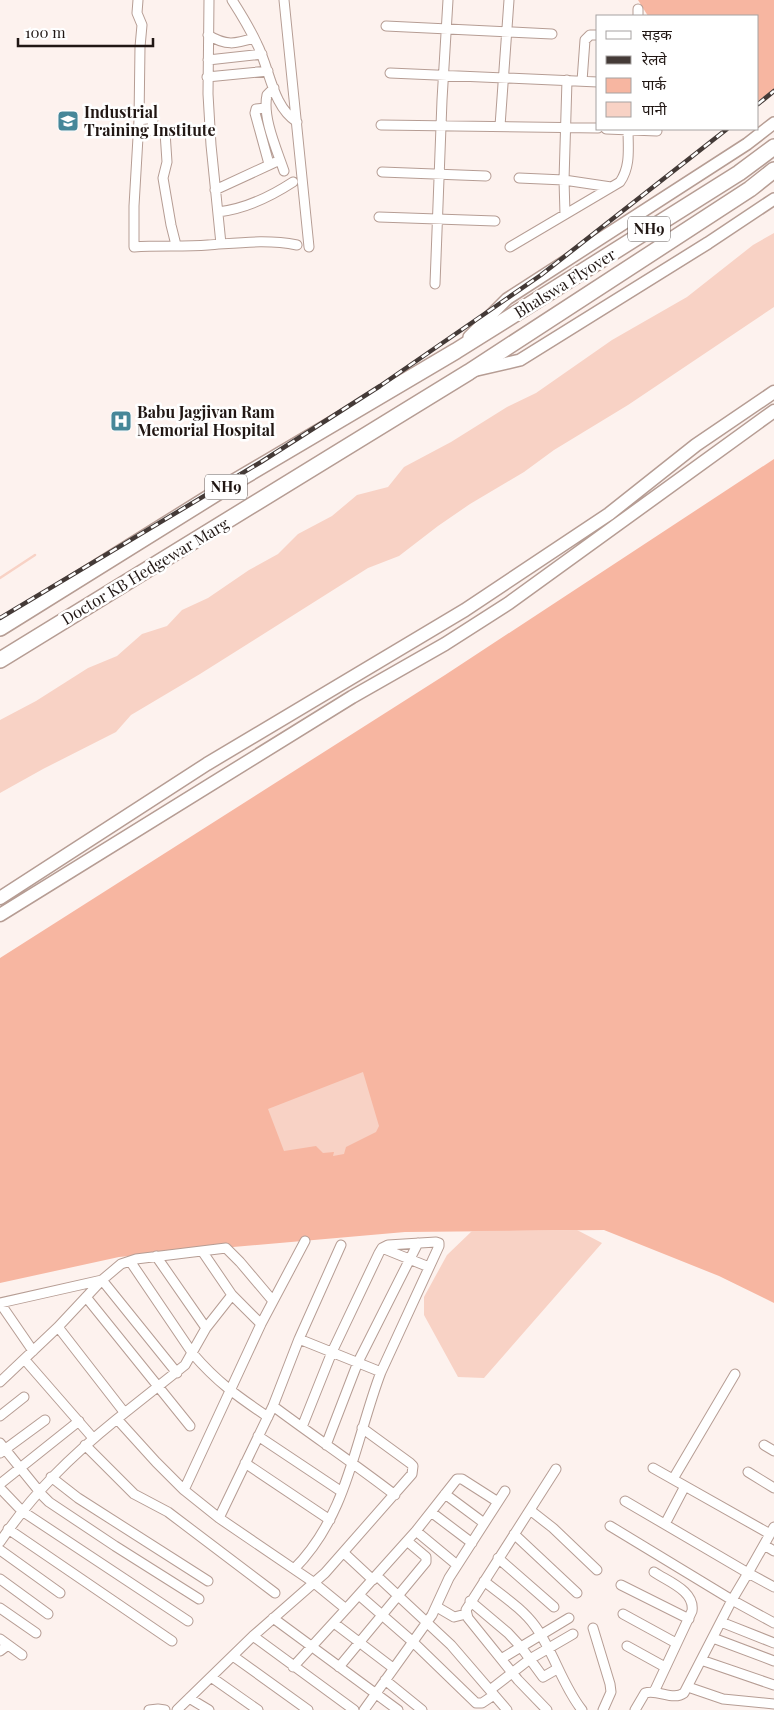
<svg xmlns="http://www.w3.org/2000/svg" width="774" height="1710" font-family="'Playfair Display','Noto Sans Devanagari',serif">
	<rect width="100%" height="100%" fill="#fdf2ee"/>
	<path fill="#f7b6a1" d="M638,0H774V89L758,101V16H648Z
		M774,459V1303L719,1276L604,1230L405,1232L119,1257L0,1283V958L445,675Z"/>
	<path fill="#f8d2c5" d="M774,233V307L628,405L554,450L524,472L470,504L438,526L399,556L368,568L200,674L131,715L116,732L43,769L0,793V720L36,701L88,668L117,656L142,634L167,626L182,610L208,598L249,570L278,554L298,534L332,516L357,495L388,487L404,467L451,442L507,407L536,393L612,340L687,297L753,245Z
		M363,1072L379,1126L376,1132L346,1147L344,1154L333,1156L334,1152L323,1153L316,1146L284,1151L268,1109Z
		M577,1230L602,1243L484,1378L458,1377L424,1315V1297L447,1255L472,1231Z"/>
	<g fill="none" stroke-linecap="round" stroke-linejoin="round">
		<path stroke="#f8d2c5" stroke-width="2.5" d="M0,578L35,555"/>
		<g stroke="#b69d94" stroke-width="11">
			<path id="minor" d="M138,0L137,13L142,25L140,47L139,120L134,206V247C158,245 183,247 208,245C238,243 267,239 297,245
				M209,0L208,94L211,145L221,244
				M232,0C241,14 250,29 257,44C270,69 272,106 297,122
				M284,0L309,247
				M638,16V9
				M386,26L552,34
				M208,35C226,46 235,44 254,38
				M208,60L262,54
				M390,73L598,82
				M207,77L268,71
				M582,81L585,40L590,35H598
				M274,88L267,95C262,117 277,150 284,171
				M266,108L256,109L255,113L269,164
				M139,120L153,118L152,131
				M381,125L598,128
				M500,126L509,0
				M606,129L657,131
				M165,132L167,162L163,178L171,225L176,245
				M382,172L486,176
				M519,178L564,180L611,187
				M215,190L280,160
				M218,212C245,209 270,197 293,182
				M565,214L564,180L567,80
				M379,217L495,221
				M510,247L620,182C631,166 628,148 628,129
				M435,284L442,100L448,0
				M382,1248L429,1267
				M202,1251L232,1295
				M156,1256L206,1328
				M130,1261L193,1354C217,1382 237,1396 268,1417
				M86,1297L190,1426
				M58,1327L124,1412
				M299,1339L341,1245
				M33,1351L0,1303L102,1280L177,1373
				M25,1360L93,1438
				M0,1382L58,1327L102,1280L121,1264L136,1259L226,1248L240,1262L273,1301
				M273,1406C313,1436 355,1464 395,1495
				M0,1416L24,1397
				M117,1419L185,1365L206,1328L232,1295L261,1324
				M302,1427L332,1352L379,1253L382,1248L388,1245L436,1242L439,1243V1246L381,1372
				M258,1436L342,1492
				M0,1443L43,1496L49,1502L115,1546L199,1599
				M85,1445L134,1494L168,1512L275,1593
				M326,1445L358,1362L418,1243
				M764,1445L774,1451
				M0,1453L45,1420
				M245,1463L330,1520
				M653,1468L770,1534
				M748,1472L774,1488
				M51,1477L78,1498L208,1581
				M673,1479L735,1374
				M0,1484L79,1421
				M0,1488L22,1511L188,1621
				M184,1490L261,1324L305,1241
				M445,1494L484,1523
				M625,1501L748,1573L774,1527
				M530,1510L553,1528L597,1570
				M431,1512L472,1543
				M219,1518L273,1406L299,1339L381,1372C355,1440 348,1515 294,1569
				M665,1524L685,1486
				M610,1526L732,1600L774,1623
				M8,1529L172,1641
				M416,1531L457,1565
				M514,1534L577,1593
				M0,1542C34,1492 70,1457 117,1419L156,1462L184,1490L219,1518L313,1582L346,1609L416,1531L457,1479H462L498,1502
				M764,1545L774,1551
				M0,1550L60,1593
				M344,1553L373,1580
				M498,1558L554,1607
				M377,1576L451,1645L507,1710
				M0,1579L48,1614
				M484,1581C501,1595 522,1608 535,1626C554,1652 562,1685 582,1710
				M621,1585L689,1619
				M359,1595L413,1642L476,1703H482L494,1695
				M470,1601L508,1633L521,1647L543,1677L557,1669
				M437,1607L454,1617L466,1614
				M0,1608L36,1633
				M623,1614L676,1643
				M273,1618L398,1710
				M721,1622L774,1643
				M334,1623L393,1668
				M593,1628L610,1684L611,1692L603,1710
				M253,1636L354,1710
				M713,1638L774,1661
				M0,1639L22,1655
				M627,1646L665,1667
				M0,1651L8,1645
				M233,1656L308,1710
				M501,1659L569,1618
				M701,1660L774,1685
				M293,1667L346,1609
				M339,1667L426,1562V1557L407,1541
				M211,1677L258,1710
				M385,1680L422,1710
				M688,1687L723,1699L774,1704
				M490,1690L530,1659L573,1634
				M654,1692L692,1611C695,1591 669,1582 654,1572
				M189,1698L209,1710
				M149,1710L158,1709L165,1710
				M177,1710L253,1636L325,1573L412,1474L413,1466L410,1463L362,1428
				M364,1710L432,1615L449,1578L505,1491
				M547,1710L518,1680L468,1618L466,1610L556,1469
				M635,1710L645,1693C658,1689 673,1701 684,1693L732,1600L748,1573L774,1587"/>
		</g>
		<g stroke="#b69d94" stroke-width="14">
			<path id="tertiary" d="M469,337L507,299L747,144L774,123
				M477,370L520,360L708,243L774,199"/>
		</g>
		<g stroke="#b69d94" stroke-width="15">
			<path id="secondary" d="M0,898L207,764L465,610L609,514L696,445L774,392
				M0,915L352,697L445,644L509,603L774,411"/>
		</g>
		<g stroke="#b69d94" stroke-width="18">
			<path id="trunk" d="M0,628L236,481L456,351L739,173L774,147
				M0,660L469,372L750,189L774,170"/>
		</g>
		<use href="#minor" stroke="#fff" stroke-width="9"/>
		<use href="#tertiary" stroke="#fff" stroke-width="11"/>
		<use href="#secondary" stroke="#fff" stroke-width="12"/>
		<use href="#trunk" stroke="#fff" stroke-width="15"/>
		<g stroke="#443a37" stroke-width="4.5">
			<path id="rail" d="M758,104L774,91
				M0,618L261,462L380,386L541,275L727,129"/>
		</g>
		<use href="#rail" stroke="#fff" stroke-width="2.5" stroke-dasharray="8" stroke-linecap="butt"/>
	</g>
	<defs>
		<g id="university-square" transform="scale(1.125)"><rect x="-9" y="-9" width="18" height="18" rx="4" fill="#468799" stroke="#fff"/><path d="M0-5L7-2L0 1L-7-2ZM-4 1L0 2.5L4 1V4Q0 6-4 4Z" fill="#fff"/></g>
		<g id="hospital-square" transform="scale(1.125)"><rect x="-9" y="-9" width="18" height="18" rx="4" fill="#468799" stroke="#fff"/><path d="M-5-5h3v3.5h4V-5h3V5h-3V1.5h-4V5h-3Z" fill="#fff"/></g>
	</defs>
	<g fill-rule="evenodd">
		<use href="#university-square" x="68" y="121"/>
		<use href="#hospital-square" x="121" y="421"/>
	</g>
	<g text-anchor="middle" stroke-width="5" stroke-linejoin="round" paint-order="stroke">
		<g fill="#fff" stroke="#645d5a" stroke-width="1">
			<rect x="628" y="216.5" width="42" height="25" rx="4"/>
			<rect x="205" y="474.5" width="42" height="25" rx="4"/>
		</g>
		<g font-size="15" font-weight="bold" fill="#211714">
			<text x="649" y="234">NH9</text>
			<text x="226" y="492">NH9</text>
		</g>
		<g font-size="16" font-weight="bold" fill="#211714" stroke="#fff" text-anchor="start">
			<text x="84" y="118">Industrial<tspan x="84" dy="18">Training Institute</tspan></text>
			<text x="137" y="418">Babu Jagjivan Ram<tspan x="137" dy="18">Memorial Hospital</tspan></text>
		</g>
		<g font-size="16" fill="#211714" stroke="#fff">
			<text transform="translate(565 283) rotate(-32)" y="6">Bhalswa Flyover</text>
			<text transform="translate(145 571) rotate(-31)" y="6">Doctor KB Hedgewar Marg</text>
		</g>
	</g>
	<rect x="596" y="15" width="162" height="115" fill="#ffffff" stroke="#a6a2a1"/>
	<rect x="606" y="31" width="25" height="8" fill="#ffffff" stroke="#a6a2a1"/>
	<text x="642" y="40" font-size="15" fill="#211714">सड़क</text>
	<rect x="606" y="56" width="25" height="8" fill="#443a37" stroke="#a6a2a1"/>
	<text x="642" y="65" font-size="15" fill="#211714">रेलवे</text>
	<rect x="606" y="78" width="25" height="15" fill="#f7b6a1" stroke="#a6a2a1"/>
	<text x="642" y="90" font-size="15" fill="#211714">पार्क</text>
	<rect x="606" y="102" width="25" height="15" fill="#f8d2c5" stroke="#a6a2a1"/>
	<text x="642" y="115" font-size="15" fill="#211714">पानी</text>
	<path d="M18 38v8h135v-8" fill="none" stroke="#211714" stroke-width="2.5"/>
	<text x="25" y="38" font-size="15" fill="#211714" stroke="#ffffff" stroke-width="4" paint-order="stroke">100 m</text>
</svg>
